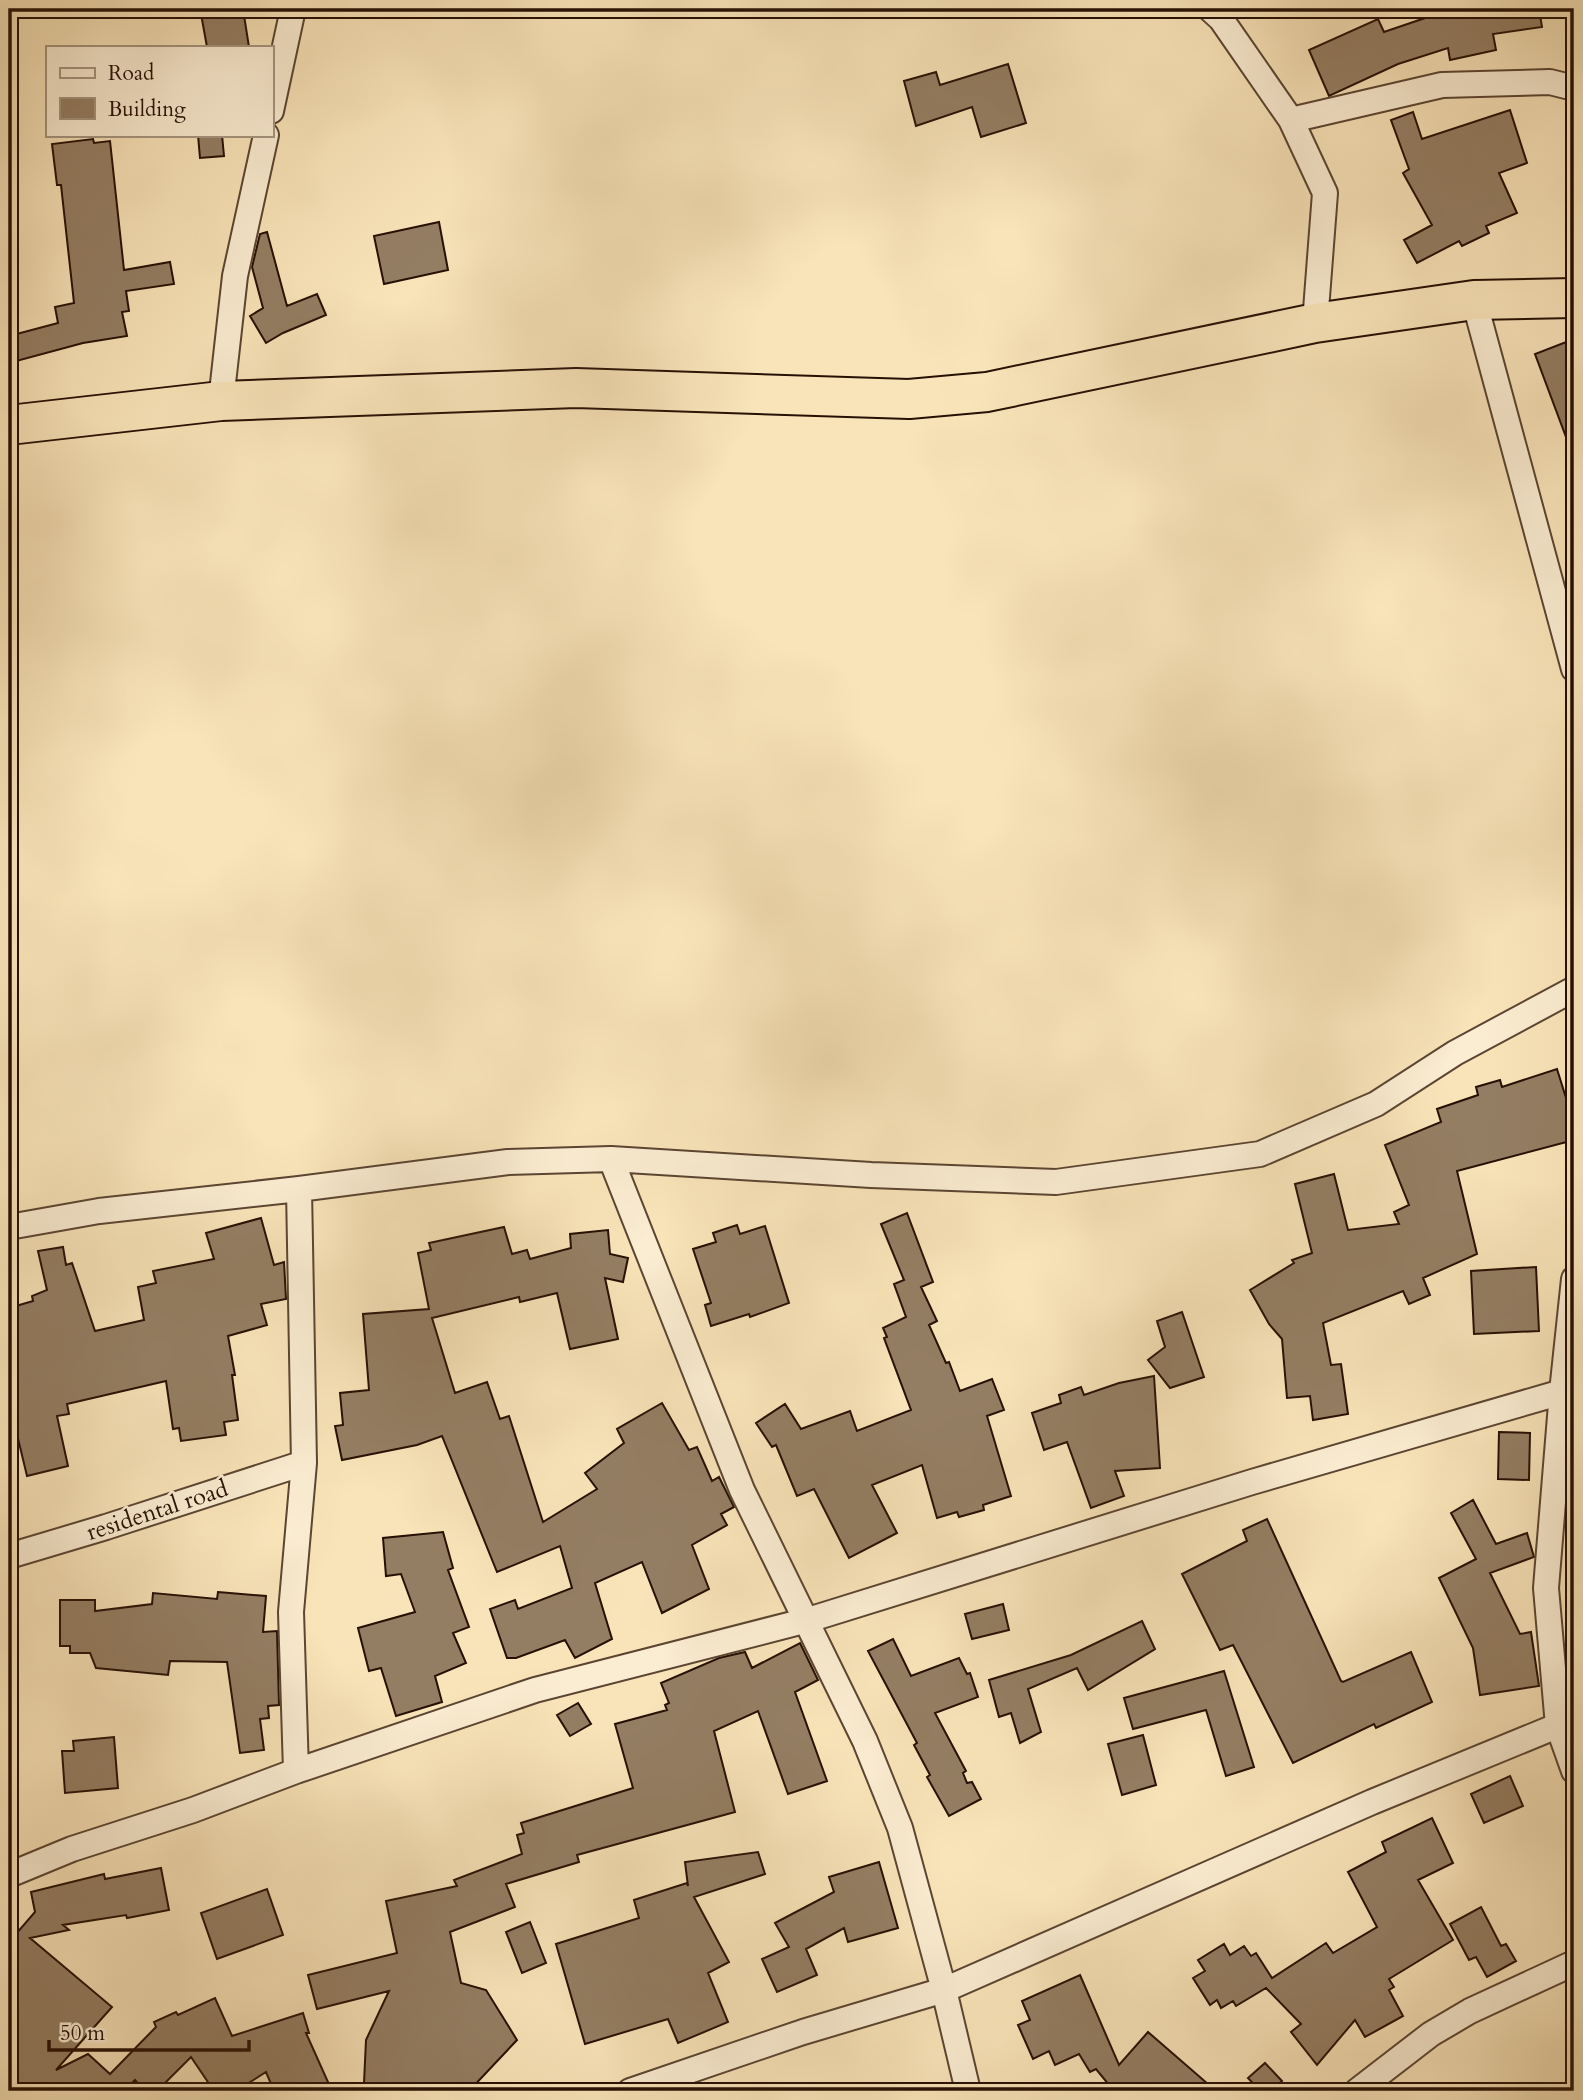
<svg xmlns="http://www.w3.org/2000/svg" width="1583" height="2100" font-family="Cardo,serif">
	<rect width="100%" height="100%" fill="#f9e4b9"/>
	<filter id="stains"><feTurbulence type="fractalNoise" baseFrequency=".00286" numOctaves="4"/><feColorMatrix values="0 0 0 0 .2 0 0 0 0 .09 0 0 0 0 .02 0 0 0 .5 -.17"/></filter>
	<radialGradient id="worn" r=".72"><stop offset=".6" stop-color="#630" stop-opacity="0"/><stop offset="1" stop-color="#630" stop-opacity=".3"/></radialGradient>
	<path fill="#947e63" stroke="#261005" stroke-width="2" d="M228,9H243L249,47H207L201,14Z
		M1477,9H1539L1542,27L1493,34L1496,50L1450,60L1448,48L1398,64L1329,96L1309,50L1378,19L1384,32L1434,15V18Z
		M1008,64L1026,123L981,137L972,107L916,126L904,81L936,72L940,85Z
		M1510,110L1527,163L1499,173L1517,213L1486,226L1489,233L1462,246L1459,241L1417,263L1404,240L1432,225L1403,173L1409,169L1391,120L1413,112L1422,139Z
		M198,135H222L224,156L200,158Z
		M93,139L94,143L110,141L124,270L170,262L174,284L126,291L129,311L122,312L127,336L83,343L9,363V336L58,323L55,307L74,303L61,185H57L52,144Z
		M439,222L448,270L384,284L374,236Z
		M267,232L287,306L317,294L326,315L283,333L266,343L250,316L263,308L252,267L260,234Z
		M1574,339V452L1572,453L1535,354Z
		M1557,1069L1572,1117L1569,1118L1574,1140L1457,1171L1477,1254L1423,1278L1430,1295L1409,1304L1403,1291L1323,1323L1331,1365L1341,1364L1348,1414L1313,1420L1310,1396L1287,1398L1282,1339L1269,1324L1250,1290L1294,1263L1292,1260L1312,1253L1295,1184L1334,1174L1348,1230L1399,1224L1394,1212L1409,1205L1385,1145L1441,1122L1437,1109L1478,1095L1476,1087L1500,1080L1502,1087Z
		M907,1213L933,1282L921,1287L937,1321L929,1325L946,1363L949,1362L960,1391L992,1379L1004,1410L987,1416L1011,1496L983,1505L984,1510L959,1517L957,1512L937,1518L922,1465L872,1485L897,1533L849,1558L814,1489L797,1496L776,1445L772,1447L756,1423L785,1404L801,1429L850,1411L857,1431L911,1410L884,1338L887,1337L883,1328L906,1317L894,1284L904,1280L881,1224Z
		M261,1218L274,1265L284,1262L286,1299L261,1304L267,1325L228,1336L235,1375H232L238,1420L224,1422L226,1435L181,1441L179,1428L173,1429L166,1381L67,1404L69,1414L57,1416L68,1466L27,1476L15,1426L9,1427V1308L33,1301L32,1296L47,1290L38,1251L63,1247L66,1265L72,1263L95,1331L144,1320L138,1287L156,1283L153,1271L214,1259L206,1233Z
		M737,1225L740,1234L765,1226L789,1303L750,1317L749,1314L711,1326L705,1305L711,1303L693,1249L716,1242L713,1233Z
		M504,1227L512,1254L527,1250L530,1259L571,1248L570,1234L608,1230L610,1254L628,1258L623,1282L605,1278L618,1339L570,1349L557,1293L520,1302L519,1297L432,1318L455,1393L487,1382L500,1419L509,1416L543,1522L597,1489L585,1473L624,1443L617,1429L662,1403L689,1450L697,1447L712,1481L719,1477L734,1507L721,1514L727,1525L692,1545L709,1589L662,1613L642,1562L595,1583L612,1639L575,1658L565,1640L516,1658H507L490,1609L515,1600L518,1609L572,1588L560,1546L497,1572L442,1436L417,1445L342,1460L335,1426L343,1425L340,1393L369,1390L363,1314L429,1309L418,1253L431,1250L429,1243Z
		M1536,1267L1539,1331L1474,1334L1471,1271Z
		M1182,1312L1204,1377L1170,1388L1148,1360L1165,1347L1157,1321Z
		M1154,1376L1160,1468L1115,1471L1124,1496L1091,1508L1067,1442L1044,1450L1032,1413L1061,1403L1059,1395L1081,1387L1084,1395L1119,1383Z
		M1499,1432L1530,1433L1529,1480L1498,1479Z
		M1473,1500L1496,1544L1527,1533L1534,1557L1490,1573L1520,1634L1531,1632L1539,1686L1480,1695L1473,1648L1439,1578L1476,1559L1451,1513Z
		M1267,1519L1341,1681L1343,1682L1411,1652L1432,1702L1376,1728L1374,1724L1293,1763L1233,1645L1220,1650L1182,1574L1247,1541L1243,1530Z
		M443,1532L453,1568L448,1570L469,1627L453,1633L466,1663L435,1676L442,1702L396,1716L381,1668L369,1671L358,1628L415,1612L401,1574L386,1576L383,1538Z
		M218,1592L266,1596L263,1632L277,1631L279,1705L268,1706L269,1718L260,1719L264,1750L240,1753L227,1662L170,1661L168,1675L96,1668L90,1653H70V1646H60V1600H95V1611L152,1604L153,1593L217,1599Z
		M1003,1604L1009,1630L972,1639L965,1614Z
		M1142,1621L1155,1649L1088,1690L1077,1668L1028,1689L1041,1732L1020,1743L1011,1713L999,1717L989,1680L1071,1655Z
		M893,1639L911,1676L959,1658L967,1674L970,1673L978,1697L935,1713L966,1771L963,1773L967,1783L972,1782L981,1799L949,1816L927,1777L930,1775L914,1745L917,1743L868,1651Z
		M800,1643L818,1680L795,1692L827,1781L788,1794L758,1711L714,1731L735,1812L577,1855L579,1862L506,1884L515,1907L450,1932L461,1983L486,1990L517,2040L469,2091H390L364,2083L366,2040L389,1991L317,2009L308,1975L397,1953L386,1901L457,1886L454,1880L522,1854L517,1835L524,1833L521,1823L633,1788L615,1724L667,1710L665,1705L669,1703L661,1683L719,1658L745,1652L752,1668Z
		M1224,1671L1254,1767L1226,1776L1206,1710L1133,1729L1124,1698Z
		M578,1703L591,1724L570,1736L557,1715Z
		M1143,1735L1156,1785L1122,1795L1108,1744Z
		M114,1737L118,1788L65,1793L62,1751H74L73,1741Z
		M1510,1776L1523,1806L1484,1823L1471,1794Z
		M1432,1818L1453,1863L1418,1880L1453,1940L1389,1979L1394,1987L1389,1990L1403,2016L1365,2037L1355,2020L1317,2065L1291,2032L1301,2024L1266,1988L1236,2006L1233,2001L1221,2008L1217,2000L1210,2005L1193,1978L1205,1971L1198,1960L1224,1944L1230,1955L1244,1946L1251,1956L1256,1953L1272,1978L1326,1943L1333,1953L1377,1927L1348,1872L1386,1852L1382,1842Z
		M758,1852L765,1874L694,1897L729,1962L708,1973L728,2022L678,2043L668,2019L585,2044L556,1944L639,1918L634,1900L687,1883L688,1886L685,1862Z
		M879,1862L898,1928L848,1942L844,1928L806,1949L817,1975L777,1992L762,1959L789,1947L775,1923L834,1892L829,1877Z
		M161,1868L169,1910L127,1918L126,1915L63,1925L69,1930L30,1938L112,2007L56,2070L88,2054L110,2074L156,2027L154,2022L176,2012L178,2015L215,1998L232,2036L303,2013L309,2033H306L332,2091H274L266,2072L236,2091H214L191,2057L157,2091H145L135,2080L126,2089L128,2091H11L14,2090L9,2084V1942L35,1912L31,1892L104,1874L105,1879Z
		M267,1889L283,1935L217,1959L201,1913Z
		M1481,1907L1501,1946L1506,1944L1516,1961L1487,1977L1476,1957L1469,1960L1450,1924Z
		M530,1922L546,1963L522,1973L506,1932Z
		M1080,1975L1119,2065L1148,2032L1216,2091H1114L1096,2069L1090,2072L1079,2054L1055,2065L1049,2051L1033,2059L1018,2025L1030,2020L1022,2001Z
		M1265,2063L1282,2081L1271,2091H1260L1248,2078Z"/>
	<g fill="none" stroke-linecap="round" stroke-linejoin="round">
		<g stroke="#5b4532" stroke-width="28">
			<path id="street" d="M1210,9L1221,19L1291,120L1325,193L1315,323
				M271,111L293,9
				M1291,120L1442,85L1550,82L1574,88
				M1474,300L1574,669
				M221,401L235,276L266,135
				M611,1159L742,1490L865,1741L900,1828L944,1990L968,2091
				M9,1227L99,1211L299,1189L508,1162L611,1159L871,1175L1056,1182L1260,1154L1376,1104L1455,1053L1574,989
				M1574,1279L1562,1392L1546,1588L1558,1726L1574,1771
				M9,1556L106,1527L304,1463
				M296,1771L291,1612L304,1463L299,1189
				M9,1875L72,1849L193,1810L296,1771L535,1690L808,1620L1252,1482L1562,1392
				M630,2091L803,2032L944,1990L1372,1802L1574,1719
				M1357,2091L1431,2034L1470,2011L1574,1963"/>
		</g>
		<g stroke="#261005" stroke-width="42">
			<path id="highway" d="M9,425L221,401L576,388L909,399L987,392L1315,323L1474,300L1574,298"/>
		</g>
		<use href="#street" stroke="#fbedd2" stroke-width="24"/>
		<use href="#highway" stroke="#f9e4b9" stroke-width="38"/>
	</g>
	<g text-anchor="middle" stroke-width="5" stroke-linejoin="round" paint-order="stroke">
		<g font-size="24" fill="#261005" stroke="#fbedd2">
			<text transform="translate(157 1510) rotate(-18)" y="8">residental road</text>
		</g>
	</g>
	<rect width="1583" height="2100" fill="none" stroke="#f9e4b9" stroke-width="35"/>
	<rect x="10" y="10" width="1562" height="2079" fill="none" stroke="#261005" stroke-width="3.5"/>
	<rect x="18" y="18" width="1548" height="2065" fill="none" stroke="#261005" stroke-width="2"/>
	<rect x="46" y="46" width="228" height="91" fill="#fbedd2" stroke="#a69580" stroke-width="2"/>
	<rect x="60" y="68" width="35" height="10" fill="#fbedd2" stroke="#a69580" stroke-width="2"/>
	<text x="108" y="80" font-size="21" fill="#261005">Road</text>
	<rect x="60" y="98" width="35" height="21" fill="#947e63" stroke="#a69580" stroke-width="2"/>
	<text x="108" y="116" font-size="21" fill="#261005">Building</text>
	<path d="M49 2040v10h200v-10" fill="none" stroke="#261005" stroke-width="3.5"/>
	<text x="60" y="2040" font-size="21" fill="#261005" stroke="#fbedd2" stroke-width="5" paint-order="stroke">50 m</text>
	<rect width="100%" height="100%" filter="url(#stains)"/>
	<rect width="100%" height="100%" fill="url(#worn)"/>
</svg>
